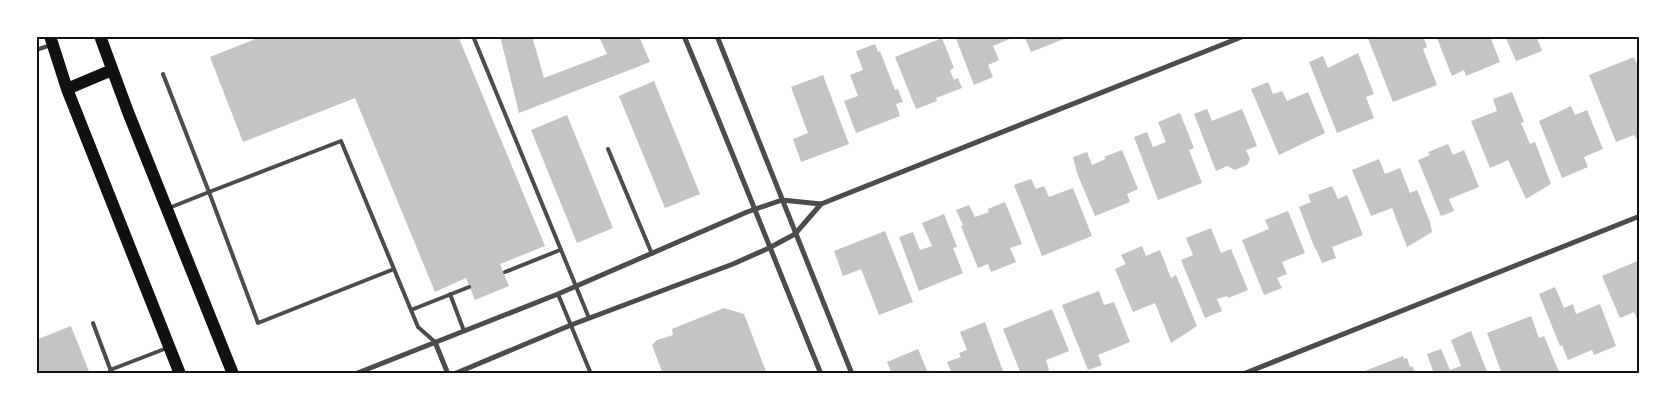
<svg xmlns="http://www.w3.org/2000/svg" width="1676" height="410" font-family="'PT Sans',sans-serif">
	<rect width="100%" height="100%" fill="#fff"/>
	<path fill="#c4c4c4" d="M263,36H458L545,246L500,264L509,286L475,300L466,278L435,292L355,98L243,142L210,57Z
		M500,36H532L544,78L607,54L600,39L607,36H639L650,62L519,113Z
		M955,36H1011L1012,38L993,46L999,60L988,65L993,77L974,85Z
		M1024,36H1071L1031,52Z
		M1367,36H1423L1427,47L1423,49L1437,85L1393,102Z
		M1436,36H1490L1500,62L1466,76L1464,70L1452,76Z
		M1505,36H1540L1537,38L1542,51L1516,61Z
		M942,38L954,68L950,70L954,80L958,78L962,88L936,98L937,101L916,109L895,57Z
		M875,44L878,52L880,51L895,90L898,89L903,102L896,104L900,116L856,133L844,101L858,96L850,75L863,70L856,51Z
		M1358,53L1374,94L1366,97L1374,118L1337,133L1309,62L1323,56L1328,68Z
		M1634,57L1640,72V144L1634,135L1616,142L1589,75Z
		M823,75L849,144L801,162L793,139L808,133L791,87Z
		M654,81L700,194L665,208L619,96Z
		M1268,82L1273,94L1282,91L1287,101L1308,92L1325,133L1279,155L1251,89Z
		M1512,92L1524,122L1521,123L1530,144L1535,142L1551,184L1526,199L1508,160L1490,168L1471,121L1497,111L1493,99Z
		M1571,106L1575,115L1587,110L1603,149L1584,157L1588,167L1562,178L1539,121Z
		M1207,109L1212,121L1242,109L1257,146L1246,150L1250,159L1247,165L1235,170L1227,166L1216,171L1194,114Z
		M1180,113L1194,148L1189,150L1202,183L1158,200L1134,137L1147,132L1153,147L1166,142L1158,122Z
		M567,115L613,228L577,243L531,130Z
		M1448,144L1453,155L1464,150L1479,187L1449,199L1454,211L1441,216L1418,160L1430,155L1428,152Z
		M1122,150L1138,189L1127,194L1130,202L1095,216L1077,173L1073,157L1087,152L1092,165L1106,159L1104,157Z
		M1379,159L1385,174L1400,168L1410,193L1417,190L1430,222L1432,232L1407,247L1392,208L1371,216L1352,170Z
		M1031,179L1036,189L1044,186L1049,197L1073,188L1092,236L1042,256L1014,185Z
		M1332,186L1338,199L1347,195L1363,235L1332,247L1336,258L1322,263L1316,249H1315L1299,207L1311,202L1308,195Z
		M1005,202L1022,244L1010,248L1016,262L991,272L988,264L978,268L961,226L963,225L956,210L969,205L975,217L989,212L988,209Z
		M1288,211L1305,253L1282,262L1287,274L1277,278L1282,288L1264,295L1242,240L1269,229L1265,220Z
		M944,214L957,247L953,248L963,273L919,291L899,237L913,232L920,250L932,246L922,223Z
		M1211,228L1221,253L1231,249L1248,290L1228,298L1227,296L1217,299L1222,311L1205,318L1181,260L1193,255L1186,238Z
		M885,231L913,302L879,315L861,269L843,276L834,251Z
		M1142,246L1146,256L1160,250L1171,278L1176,275L1197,326L1171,343L1155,303L1133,312L1115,269L1126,264L1121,255Z
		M1640,260V326L1634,312L1620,318L1602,276Z
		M1555,287L1564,308L1573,304L1576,314L1600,304L1616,346L1594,355L1592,350L1568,360L1562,345L1560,346L1539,294Z
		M1099,291L1104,305L1114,302L1130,342L1098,355L1102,365L1088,370L1062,305Z
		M724,308L744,314L767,374H663L652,345L657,340L673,335L672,329Z
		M1052,309L1069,351L1046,360L1049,370L1041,374H1021L1003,329Z
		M1531,316L1539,338L1544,336L1559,372L1554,374H1502L1487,333Z
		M985,322L1004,374H952L947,362L961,357L959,353L967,350L960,332Z
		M71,326L90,374H36V340Z
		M1471,331L1488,374H1434L1427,354L1441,349L1450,370L1461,366L1451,340Z
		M918,349L928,373L934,370L936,374H892L887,362Z
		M1403,356L1404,359L1407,358L1410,367L1412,366L1416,374H1366L1365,371Z"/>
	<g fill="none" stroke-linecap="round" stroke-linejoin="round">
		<path stroke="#4c4c4c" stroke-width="4" d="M473,36L589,318
			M36,50L51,45
			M163,74L209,192L169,208
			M608,149L652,254
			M394,269L341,141L209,192L258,323L394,269L418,327L435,342
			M505,272L560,250
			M450,294L464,331
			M558,294L591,374
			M411,310L469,287
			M93,323L112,374
			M110,370L167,348"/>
		<path stroke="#4c4c4c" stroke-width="5" d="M684,36C731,148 775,261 821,374
			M717,36L852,374
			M435,342L448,374
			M355,374L558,294L747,212L782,200L821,204L1244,36
			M454,374L571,325L733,264L769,248L795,234L821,204
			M1243,374L1640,216"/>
		<path stroke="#111" stroke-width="12" d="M50,36L67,89L180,374
			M100,36L128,112L233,374
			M67,89L112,70"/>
	</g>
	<rect width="1676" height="410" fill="none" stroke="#ffffff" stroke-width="75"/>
	<rect x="38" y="38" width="1600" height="334" fill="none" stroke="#111" stroke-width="2"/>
</svg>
